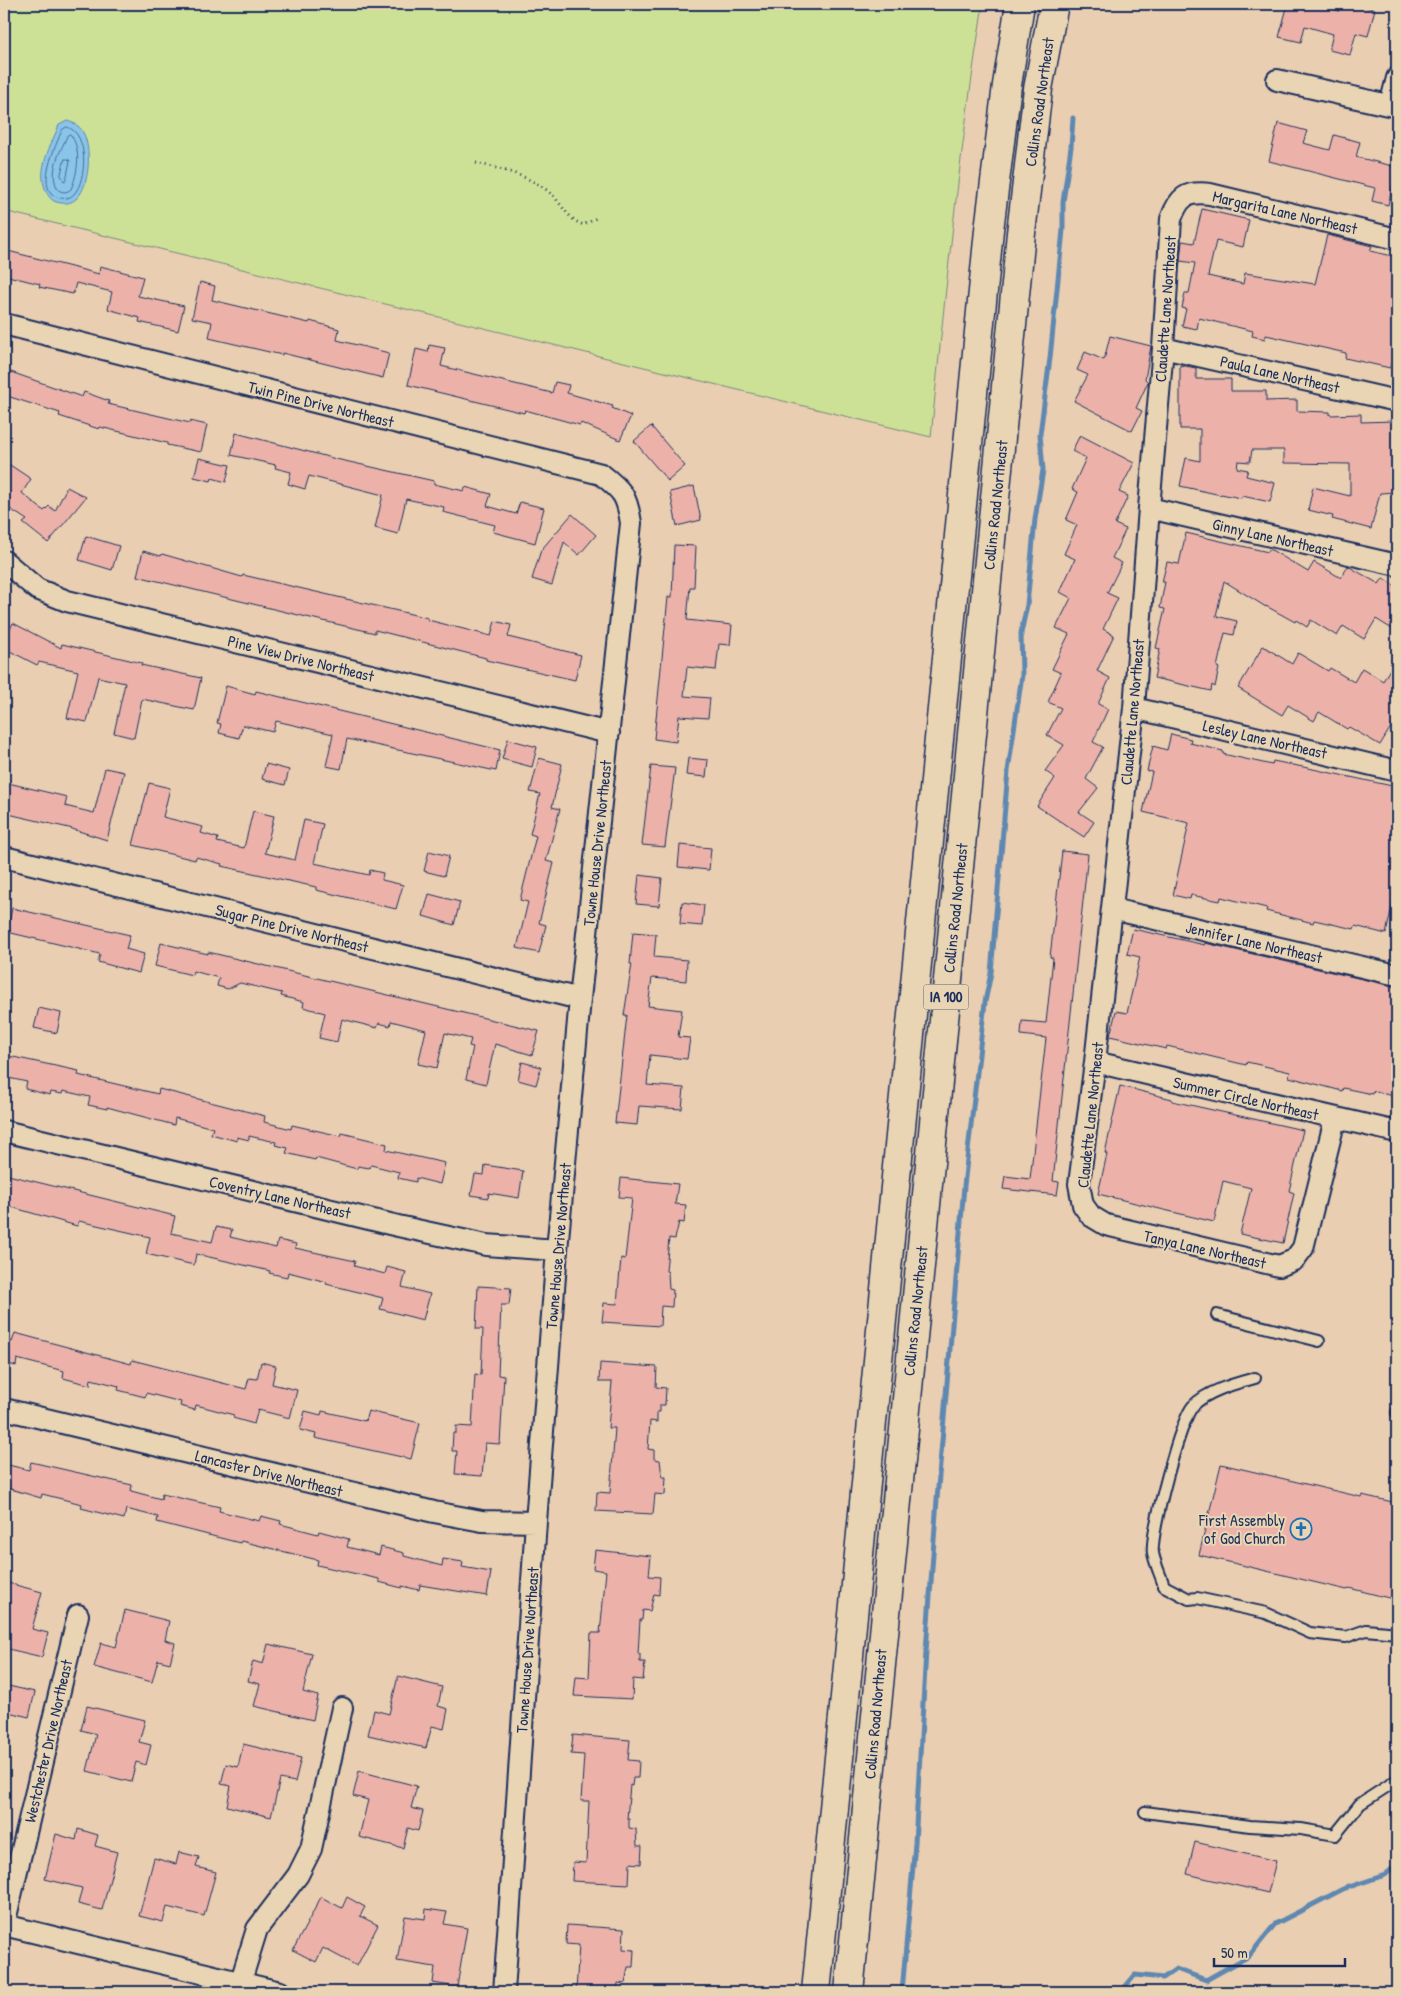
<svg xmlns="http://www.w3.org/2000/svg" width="1401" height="1996" font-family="'Patrick Hand',sans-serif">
	<rect width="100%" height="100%" fill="#eaceb1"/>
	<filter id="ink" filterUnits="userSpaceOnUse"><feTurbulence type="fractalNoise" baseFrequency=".02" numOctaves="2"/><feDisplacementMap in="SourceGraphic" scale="10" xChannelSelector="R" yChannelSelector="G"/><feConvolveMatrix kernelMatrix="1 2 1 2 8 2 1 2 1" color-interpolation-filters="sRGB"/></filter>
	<g filter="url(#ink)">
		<path fill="#cde196" stroke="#74887a" d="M4,4H983C960,147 945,292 931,437L4,211Z"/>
		<path fill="#8ac4e9" stroke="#5e88b1" d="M67,121C70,122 75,123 78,126C93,138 91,185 77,198C71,204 64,204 56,202C51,200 48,196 46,191C36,169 51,146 59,125Z"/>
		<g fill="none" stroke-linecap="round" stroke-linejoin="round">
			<path stroke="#476b96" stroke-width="1" d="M67,127C89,133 87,180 74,194C70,198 66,199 60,198C32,192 57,144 62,130Z
				M70,134C82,148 78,173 71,189C67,193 60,193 57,188C49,169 60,153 67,136Z
				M65,159H68L70,161L66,180L64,181L61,175Z"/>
			<path stroke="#5e88b1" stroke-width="5" d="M902,1992L915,1843L926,1651L937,1499L964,1186L985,1002L991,973L1008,771L1022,675L1021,633L1027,605L1035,519L1043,470L1040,434L1050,358L1063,230V202L1071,147L1073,118
				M1121,1992L1135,1975L1163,1978L1176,1969L1206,1980L1249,1956L1275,1924L1343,1889L1385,1875L1397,1865"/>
		</g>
		<path fill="#ecb2a9" stroke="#1b2f5e" d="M1288,4H1312L1339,11L1341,4H1354L1375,9L1368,36L1356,33L1350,55L1329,50L1333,34L1305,26L1301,42L1279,37Z
			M1278,123L1307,131L1303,143L1330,150L1334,135L1360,142L1356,157L1397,167L1388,205L1372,201L1375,188L1269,161Z
			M1202,209L1249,220L1243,247L1216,241L1208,276L1243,284L1245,273L1315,284L1327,235L1372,246L1370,251L1397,257V335L1390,368L1345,358L1346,353L1266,335L1265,339L1252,336L1253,331L1199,318L1197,329L1182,326L1186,309L1182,308L1185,293H1189L1195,263L1180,261L1182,241L1194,243Z
			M4,250L99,274L100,266L143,277L138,296L184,306L178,331L139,322L140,318L108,309L112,292L76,283L73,294L39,287L40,284L4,275Z
			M200,282L215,286L212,300L309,323L310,321L339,329L337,340L389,353L383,378L282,353V355L209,338L212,322L192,318Z
			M1110,336L1151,346L1145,379L1148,382L1136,408L1142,411L1132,431L1074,401L1088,375L1077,370L1085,352L1104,360Z
			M429,345L445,348L441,366L552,393L555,382L569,385L567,393L613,406L612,408L631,416L620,440L581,423L580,425L525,410L524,413L408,385L416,349L428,352Z
			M1180,365L1196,368V379H1231V391H1266V401L1297,400V411L1330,412V415L1361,414V422L1394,421L1397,492L1380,493L1371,529L1332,519L1333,516L1308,510L1313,487L1350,496V464L1284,463V450H1252L1250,462L1238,461L1237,468L1248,470L1246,476L1275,483L1270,502L1242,496L1241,498L1221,494V495L1180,486L1186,458L1200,461V429H1180Z
			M8,371L82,397L84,392L109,401L108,404L190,423V421L207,425L201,452L167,445V443L100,427L99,429L59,416L60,413L4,395V384Z
			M651,426L685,466L668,481L634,441Z
			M236,433L336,459L434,481V484L464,491L465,487L491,494L487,506L516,514L520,502L544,508L535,543L493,532L495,525L443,512L444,507L406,499L398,534L375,528L383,495L309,476L305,489L288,484L291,472L275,468L276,465L231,455Z
			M1080,435L1134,463L1119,492L1128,496L1115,524L1126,529L1112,558L1122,563L1107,593L1118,598L1103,629L1114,635L1097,671L1110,678L1098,704L1108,709L1093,742L1103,747L1086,779L1098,788L1079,812L1094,822L1084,837L1037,806L1055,778L1045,771L1064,745L1047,735L1061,708L1048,702L1061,673L1052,669L1069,634L1056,628L1071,598L1060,592L1075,559L1064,554L1077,525L1066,520L1078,492L1072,489L1086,458L1072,451Z
			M199,458L230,465L226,482L212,478L211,481L194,477Z
			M4,461L31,479L22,493L44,511L49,506L55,511L67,487L86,497L48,543L23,523L27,520L4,505Z
			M694,486L701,520L677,526L670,492Z
			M572,514L596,535L579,555L564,542L552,585L532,579L541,550Z
			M1186,533L1268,552L1270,549L1308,572L1314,562L1341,578L1348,566L1379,584L1383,578L1397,587V632L1376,619L1364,639L1343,626L1337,636L1311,620L1307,627L1296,620L1295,622L1266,606V607L1224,581L1216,616L1237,621L1234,635L1225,633L1217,667L1219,668L1215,687L1212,685L1211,691L1154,678L1160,649L1156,648L1165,609L1160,608L1165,582H1162L1167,562L1179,564Z
			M86,536L119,546L112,570L79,560Z
			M674,545L696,546L694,587H690L687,620L732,625L730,645L719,644L716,670L687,667L684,696L710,698L708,718L679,716L676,742L654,739L668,597H672Z
			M143,551L161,556L162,554L242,577L243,575L428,618V620L491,636L495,621L511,625L508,637L581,655L575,680L486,660V658L375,630V633L319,620L137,576Z
			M13,623L61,648L62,644L142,663L141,665L201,678L194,710L142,699L134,738L114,733L125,683L98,677L87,722L67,718L78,671L39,662L37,665L4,648V641Z
			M1263,646L1292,664L1298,653L1328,671L1330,668L1354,682L1362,668L1383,681L1397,657V717L1380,745L1349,727L1347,729L1319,712L1314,721L1288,705L1282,715L1238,688Z
			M226,686L255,694L256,691L500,750L496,771L347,739L341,769L326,766L333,734L276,721L273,732L243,725L239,738L219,733L221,724L217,723Z
			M1171,734L1191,739L1190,743L1223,751V754L1272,765L1273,761L1308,768L1397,787V883L1386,934L1355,926L1354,929L1314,920L1313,923L1266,911L1267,908L1221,897L1220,901L1191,895L1190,899L1173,895L1189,823L1143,812L1152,772L1147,771L1153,746L1167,750Z
			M508,739L537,747L532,767L502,759Z
			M539,758L562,764L552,807L560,809L546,861L554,863L539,923L546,925L539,953L517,948L528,902L520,900L536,836L530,834L540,794L530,792Z
			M688,758L708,760L706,777L686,775Z
			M266,764L289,770L285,785L262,779Z
			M651,766L675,768L665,847L642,845Z
			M105,768L124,772L107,840L69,828L4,813V782L67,797L65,806L94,813Z
			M149,783L170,788L163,817L203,827L201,833L218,838L217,842L244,848L253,811L274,816L265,853L295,860L304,820L323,824L314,863L369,875L370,870L383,873L382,880L403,885L396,909L316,890V887L221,866L222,864L196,857L195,860L133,845Z
			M680,845L711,848L709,870L678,867Z
			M429,851L449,856L444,876L424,871Z
			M1062,851L1088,854L1053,1181L1059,1182L1057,1195L1003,1189L1005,1176L1030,1179L1046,1038L1021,1035L1022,1021L1046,1023L1053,958L1050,957Z
			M639,875L662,878L659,906L636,904Z
			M429,894L460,902L454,925L423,916Z
			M682,902L704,905L702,926L680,924Z
			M12,908L130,935L126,949L144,954L139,973L98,962L100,954L7,932Z
			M1133,929L1205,945V943L1397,987V1097L1373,1091L1372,1094L1343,1088L1342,1091L1289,1077L1290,1072L1247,1062L1246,1065L1167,1046L1166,1049L1110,1036L1116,1011L1127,1013L1140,957L1127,954Z
			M633,932L656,934L654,957L687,960L686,981L652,978L648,1006L682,1010L678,1037L690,1038L687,1059L650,1055L647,1085L684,1088L682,1109L639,1106L637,1125L615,1123L627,1015H624L632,964H630Z
			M161,943L208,954V952L539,1031L532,1055L495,1044L486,1084L466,1079L473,1047L469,1046L471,1039L445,1033L437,1068L418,1064L426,1030L391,1021L390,1026L379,1023L377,1028L342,1019L337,1042L319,1038L325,1013L303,1007L304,1002L281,996L282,993L240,983L228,989L217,986L219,978L193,971L192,975L155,966Z
			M39,1008L61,1013L57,1033L34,1028Z
			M4,1055L79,1071L78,1075L158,1094L159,1089L265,1116L264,1122L291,1129L292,1125L341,1136L342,1133L387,1144L386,1150L445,1163L440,1184L416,1178V1182L398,1178L399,1172L371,1165L369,1168L358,1166L357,1169L316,1158L315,1160L286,1153L288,1148L275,1145L276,1142L249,1136V1140L237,1137V1141L211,1134L213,1128L175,1118L174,1125L107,1107V1109L88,1105L90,1097L63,1091L62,1094L51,1092L50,1095L25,1089L27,1082L4,1077Z
			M522,1062L541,1067L536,1085L518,1080Z
			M1120,1086L1172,1099V1101L1303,1130L1289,1191L1294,1193L1283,1243L1240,1234L1251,1188L1223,1181L1214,1222L1098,1194L1107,1154L1105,1153Z
			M485,1165L523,1171L519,1198L489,1193L488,1198L471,1195L475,1174L484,1175Z
			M4,1174L175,1216L171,1233L212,1242L216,1227L232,1230L230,1237L276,1248L278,1240L296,1244L295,1248L355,1261L354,1266L385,1274L387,1267L406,1272L402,1287L430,1294L423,1320L380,1309L383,1298L326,1284L327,1282L288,1272L287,1277L269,1273L270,1271L196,1254L194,1265L146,1254L150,1237L79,1221L77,1226L4,1205Z
			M621,1178L678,1184L675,1204L686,1205L684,1223L679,1222L675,1239L669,1238L666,1271L668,1272L669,1289L673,1290L672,1307L661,1306L660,1326L602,1322L604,1303L617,1304L621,1258L625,1259L632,1198L619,1197Z
			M478,1286L511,1288L509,1305H501L498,1375L504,1376L500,1444L485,1443L482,1476L455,1474L457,1451H452L453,1433H456V1426L472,1427L475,1374L481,1375L483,1329H476Z
			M15,1333L131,1364L132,1360L246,1389L249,1378L257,1379L261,1362L276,1366L272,1384L297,1390L290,1418L258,1410L254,1424L233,1418L234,1415L196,1405L195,1410L180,1406L181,1402L146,1393L145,1397L118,1390L119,1386L91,1379L90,1385L63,1378L64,1371L17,1359L16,1366L4,1363V1340L12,1342Z
			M600,1363L657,1367L656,1387L666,1388L665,1405H660V1412H657V1422L650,1421L648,1449L654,1450V1459L660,1460L662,1477H666L665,1495L655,1494L653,1514L596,1511L597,1492L610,1493L615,1428H608L612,1382H599Z
			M305,1411L321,1415L322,1411L365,1421L368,1411L420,1423L411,1459L315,1438L316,1434L300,1430Z
			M31,1462L132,1485L131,1491L161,1499L162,1494L220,1507L219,1511L259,1521L261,1516L281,1521L280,1524L318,1534L319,1531L349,1539L347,1547L379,1555L381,1547L404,1553V1556L442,1566L443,1559L463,1562L462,1567L491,1572L487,1596L420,1585L419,1590L402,1586V1588L379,1582V1579L317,1565L318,1560L241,1541L240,1543L157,1522L158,1517L126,1509L124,1519L81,1508L82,1504L42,1494L41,1498L4,1487V1464L29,1470Z
			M1221,1464L1361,1497L1362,1495L1397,1503V1600L1349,1588L1347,1590L1199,1555Z
			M595,1550L651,1556L649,1576L660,1577L659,1595L654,1594L650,1611L643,1610L642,1620H640L638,1654H640V1662H645L643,1680L633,1679L632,1699L574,1696L576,1677L589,1678L591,1633H600L606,1571L593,1569Z
			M4,1582L42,1592L32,1629L48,1633L42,1657L4,1648Z
			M125,1610L169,1621L165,1640L175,1643L170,1663L158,1660L152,1682L94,1667L101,1643L116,1647Z
			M268,1644L312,1654L303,1692L318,1696L313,1720L254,1706L260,1684L248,1681L253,1661L263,1664Z
			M398,1676L442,1687L438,1706L448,1709L444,1729L432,1726L426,1748L368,1735L374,1710L389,1714Z
			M4,1685L35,1692L29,1717L4,1711Z
			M87,1706L145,1720L139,1742L151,1745L146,1765L136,1762L131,1782L87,1771L96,1734L81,1730Z
			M573,1735L630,1740L628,1760L639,1761L638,1778H633L632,1786L630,1785L627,1819H629V1828L636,1829L637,1846H642L641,1864L630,1863L629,1884L572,1881L573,1862L586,1863L589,1801H581L584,1755L571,1754Z
			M243,1744L301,1758L295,1782L280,1779L271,1817L227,1806L231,1786L221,1784L226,1764L238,1767Z
			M359,1771L417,1786L411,1808L423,1811L418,1831L408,1828L403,1848L359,1837L368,1800L353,1796Z
			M78,1829L98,1835L95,1846L117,1852L102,1910L78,1904L82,1888L45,1879L56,1834L76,1840Z
			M1195,1842L1276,1861L1268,1893L1187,1874Z
			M179,1852L199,1857L196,1867L216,1872L204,1916L167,1907L163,1922L139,1916L154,1858L176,1864Z
			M321,1897L342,1908L347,1897L365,1907L360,1916L378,1925L357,1966L323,1948L316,1962L293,1950Z
			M426,1909L447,1912L444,1924L467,1928L457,1987L433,1983L435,1967L397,1961L405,1916L425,1919Z
			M567,1925L624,1929L623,1949L634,1950L633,1967H628L625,1984L618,1983L617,1992L576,1991L579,1945L566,1944Z"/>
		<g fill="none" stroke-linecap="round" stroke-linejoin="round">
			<g stroke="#1b2f5e" stroke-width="14">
				<path id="service" d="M1217,1315L1319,1341
					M1255,1378C1237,1383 1206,1391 1193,1406C1180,1420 1150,1535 1153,1553C1155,1564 1161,1576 1164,1586L1189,1599L1197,1598L1266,1613L1310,1633L1346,1637L1366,1630L1397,1633
					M1397,1412V1413
					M1145,1812L1250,1826L1301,1829L1335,1835L1360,1804L1397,1780"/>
			</g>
			<g stroke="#1b2f5e" stroke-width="24">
				<path id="minor" d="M1277,80L1397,107
					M1390,105L1397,78
					M4,324L601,474C623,491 627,496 631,523L580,999L557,1250L536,1522L504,1992
					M1163,348L1397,401
					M1149,508L1397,565
					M4,561L37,589L67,601L609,733
					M1134,708L1397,771
					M4,857L580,999
					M1112,909L1397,975
					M1095,1062L1397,1132
					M1335,1119L1303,1248L1294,1260L1279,1266L1106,1225L1091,1216L1083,1205L1079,1184L1095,1062L1134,708L1149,508L1163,348L1171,219C1179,197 1186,191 1210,194L1397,239
					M4,1131L398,1226L486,1245L557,1250
					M4,1409L434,1512L482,1521L536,1522
					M4,1925L78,1615
					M4,1925L280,1992
					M240,1984L257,1929L298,1875L311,1849L342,1708"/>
			</g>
			<g stroke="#1b2f5e" stroke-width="31">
				<path id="motorway" d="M816,1992L989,230L1007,85L1020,4
					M849,1992L1021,233L1038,89L1054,4"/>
			</g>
			<path stroke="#1b2f5e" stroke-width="3" stroke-dasharray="1 4" stroke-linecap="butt" d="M476,163C501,169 527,175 548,191C561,201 567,220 584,225L598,217"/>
			<use href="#service" stroke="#e9d5b3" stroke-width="10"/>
			<use href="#minor" stroke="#e9d5b3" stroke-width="20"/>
			<use href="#motorway" stroke="#e9d5b3" stroke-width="28"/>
		</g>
	</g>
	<defs>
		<g id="church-ring" transform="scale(1.125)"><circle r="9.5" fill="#e9d5b3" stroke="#1f6fb2" stroke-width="1.5"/><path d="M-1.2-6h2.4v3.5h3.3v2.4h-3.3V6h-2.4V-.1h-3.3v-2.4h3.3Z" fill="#1f6fb2"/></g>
	</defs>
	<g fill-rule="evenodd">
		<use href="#church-ring" x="1301" y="1529"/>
	</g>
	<g text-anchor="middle" stroke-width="4" stroke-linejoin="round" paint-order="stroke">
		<rect fill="#e9d5b3" stroke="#596178" stroke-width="1" x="923.5" y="984.5" width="45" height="25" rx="4"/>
		<g font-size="15" font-weight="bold" fill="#1b2f5e">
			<text x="946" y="1002">IA 100</text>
		</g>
		<g font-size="16" fill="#1b2f5e" stroke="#e9d5b3">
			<text transform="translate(1039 102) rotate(-82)" y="6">Collins Road Northeast</text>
			<text transform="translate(1285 212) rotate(13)" y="6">Margarita Lane Northeast</text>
			<text transform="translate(1165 309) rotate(-86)" y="6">Claudette Lane Northeast</text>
			<text transform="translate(1280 374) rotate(13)" y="6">Paula Lane Northeast</text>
			<text transform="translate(321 404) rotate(14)" y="6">Twin Pine Drive Northeast</text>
			<text transform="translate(995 505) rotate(-84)" y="6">Collins Road Northeast</text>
			<text transform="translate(1273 537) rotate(13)" y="6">Ginny Lane Northeast</text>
			<text transform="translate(301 658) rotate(14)" y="6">Pine View Drive Northeast</text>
			<text transform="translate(1132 712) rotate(-85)" y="6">Claudette Lane Northeast</text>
			<text transform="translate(1265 739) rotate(13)" y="6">Lesley Lane Northeast</text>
			<text transform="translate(597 843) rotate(-84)" y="6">Towne House Drive Northeast</text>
			<text transform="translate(955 908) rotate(-84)" y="6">Collins Road Northeast</text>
			<text transform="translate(292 928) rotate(14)" y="6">Sugar Pine Drive Northeast</text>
			<text transform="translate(1254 942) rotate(13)" y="6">Jennifer Lane Northeast</text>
			<text transform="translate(1246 1098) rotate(13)" y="6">Summer Circle Northeast</text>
			<text transform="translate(1090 1115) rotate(-84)" y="6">Claudette Lane Northeast</text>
			<text transform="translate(280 1197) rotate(13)" y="6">Coventry Lane Northeast</text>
			<text transform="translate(558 1246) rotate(-85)" y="6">Towne House Drive Northeast</text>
			<text transform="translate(1205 1249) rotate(13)" y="6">Tanya Lane Northeast</text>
			<text transform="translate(915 1311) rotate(-84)" y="6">Collins Road Northeast</text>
			<text transform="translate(269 1473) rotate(14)" y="6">Lancaster Drive Northeast</text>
			<text transform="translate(527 1650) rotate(-86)" y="6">Towne House Drive Northeast</text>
			<text transform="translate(875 1714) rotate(-85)" y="6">Collins Road Northeast</text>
			<text transform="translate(48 1741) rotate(-77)" y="6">Westchester Drive Northeast</text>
		</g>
		<g font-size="16" fill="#1b2f5e" stroke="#e9d5b3" text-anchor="end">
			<text x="1285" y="1526">First Assembly<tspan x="1285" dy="18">of God Church</tspan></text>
		</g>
	</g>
	<rect width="1401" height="1996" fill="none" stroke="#e9d5b3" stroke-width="20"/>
	<rect x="10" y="10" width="1381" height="1976" fill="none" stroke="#1b2f5e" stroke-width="2" filter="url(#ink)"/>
	<path d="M1214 1958v8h131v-8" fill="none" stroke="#1b2f5e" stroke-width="2.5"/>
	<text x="1221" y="1958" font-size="15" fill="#1b2f5e" stroke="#e9d5b3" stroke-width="4" paint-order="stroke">50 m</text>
</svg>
